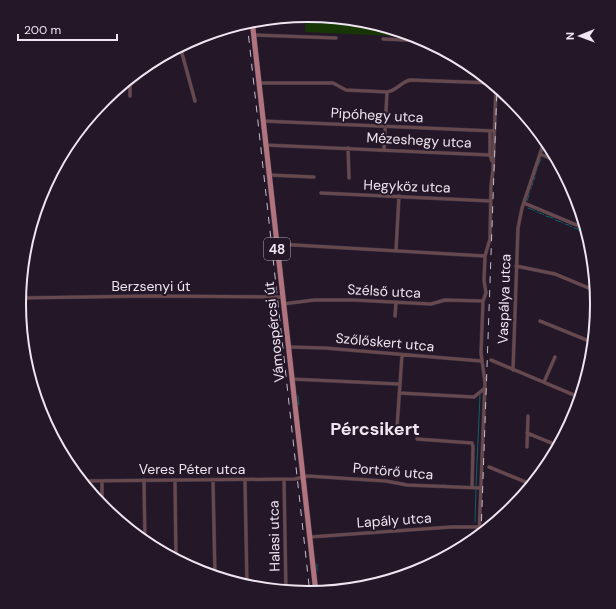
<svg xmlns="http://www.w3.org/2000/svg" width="616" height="609" font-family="'DM Sans',sans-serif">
	<rect width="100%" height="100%" fill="#241728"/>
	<path fill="#173605" d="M308,15L365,21L418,37L305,32L306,16H298Z"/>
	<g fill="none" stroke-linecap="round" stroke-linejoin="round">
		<path stroke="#0e606b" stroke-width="1" d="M543,152L546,142
			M545,154L554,158
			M538,166L541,159
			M535,175L537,169
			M534,180L535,177
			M532,186L533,182
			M531,189V187
			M529,193L530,192
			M527,201L529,195
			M528,208L533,210
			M534,210L535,211
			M537,212H538
			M539,213L542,214
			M543,214L544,215
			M546,216L553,218
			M555,220L561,222
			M562,222L563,223
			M565,224L569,225
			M570,226L572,227
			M574,228L578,229
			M578,230H581
			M582,231L583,232
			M586,233H587
			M298,396L299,405
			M443,485H445
			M476,486L480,395
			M475,522L476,489
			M474,541L475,532
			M317,564V571"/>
		<g stroke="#403444" stroke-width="4">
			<path id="street" d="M254,35L336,38
				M383,39L426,41
				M180,46L195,101
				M130,78V96
				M259,83H333L346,90L387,92C396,91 401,82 410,80L493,83
				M263,121L494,131
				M490,131V155L492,161
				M265,145L490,155
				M348,148L349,178
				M384,150L387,92
				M540,154L558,162
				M269,175L314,177
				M321,193L491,201
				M524,203L586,229
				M277,244L485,256
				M396,250L399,196
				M516,266L555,274L596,291
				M19,298L150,296L282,297
				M283,304L314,300H353L431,304L445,300L483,301
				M395,316L396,302
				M540,321L594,343
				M288,347L325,348L481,361
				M491,360L581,398
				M513,370L518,228L522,208L545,139
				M291,379L399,384
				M544,382L555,357
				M399,393L474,397L485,388
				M397,427L402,355
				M527,433L559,446
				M417,439L472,443L473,447L472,487
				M527,447L528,416
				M489,467L533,485
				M284,479L286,592
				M144,480L145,543
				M175,480L176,561
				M213,480L215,577
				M245,480L247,587
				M80,481L295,479L308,476L323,477L386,481L407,485L481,488
				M102,481V507
				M310,537L451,527H479
				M479,537L485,383L481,353L483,301L486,293L484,280L485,256L490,239L491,186L493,170L496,86"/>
		</g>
		<g stroke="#403444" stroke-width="6">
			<path id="primary" d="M252,20L316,593"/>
		</g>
		<use href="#street" stroke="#67494e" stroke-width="3"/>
		<use href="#primary" stroke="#b1747e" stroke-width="5"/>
		<path stroke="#c6bdca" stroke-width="1" stroke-dasharray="7 7" stroke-linecap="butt" d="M247,22L310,594
			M481,535L497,87"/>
	</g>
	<g text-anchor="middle" stroke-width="4" stroke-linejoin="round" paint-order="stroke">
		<rect fill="#241728" stroke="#b1a7b5" stroke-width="1" x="264" y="238" width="26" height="22" rx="3"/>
		<g font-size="13" font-weight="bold" fill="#eee5f1">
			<text x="277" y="254">48</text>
		</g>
		<g font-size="14" fill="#eee5f1" stroke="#241728">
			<text transform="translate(377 115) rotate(3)" y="5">Pipóhegy utca</text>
			<text transform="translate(419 140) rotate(3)" y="5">Mézeshegy utca</text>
			<text transform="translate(407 186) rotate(2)" y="5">Hegyköz utca</text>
			<text x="151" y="291">Berzsenyi út</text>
			<text transform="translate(384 291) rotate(3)" y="5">Szélső utca</text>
			<text transform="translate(504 299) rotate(-88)" y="5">Vaspálya utca</text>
			<text transform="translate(274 332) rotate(-96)" y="5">Vámospércsi út</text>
			<text transform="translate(385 342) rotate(5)" y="5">Szőlőskert utca</text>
			<text x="192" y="474">Veres Péter utca</text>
			<text transform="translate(393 471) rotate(5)" y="5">Portörő utca</text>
			<text transform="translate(394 520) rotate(-4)" y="5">Lapály utca</text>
			<text transform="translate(274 536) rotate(-91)" y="5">Halasi utca</text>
		</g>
		<g font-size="18" font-weight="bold" fill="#eee5f1" stroke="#241728">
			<text x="375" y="435">Pércsikert</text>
		</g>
	</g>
	<path d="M0 0H616V609H0ZM26 304a282 282 0 1 1 564 0a282 282 0 1 1-564 0Z" fill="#241728" fill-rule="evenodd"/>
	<path fill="none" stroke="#eee5f1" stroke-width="2" d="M26 304a282 282 0 1 1 564 0a282 282 0 1 1-564 0Z"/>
	<g transform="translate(580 36) rotate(269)" stroke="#241728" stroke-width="3" paint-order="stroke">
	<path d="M0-3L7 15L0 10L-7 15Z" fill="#eee5f1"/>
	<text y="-6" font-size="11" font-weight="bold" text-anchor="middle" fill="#eee5f1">N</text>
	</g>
	<path d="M18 34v6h99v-6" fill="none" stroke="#eee5f1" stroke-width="2"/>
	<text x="24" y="34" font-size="12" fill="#eee5f1" stroke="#241728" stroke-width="3" paint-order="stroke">200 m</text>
</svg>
